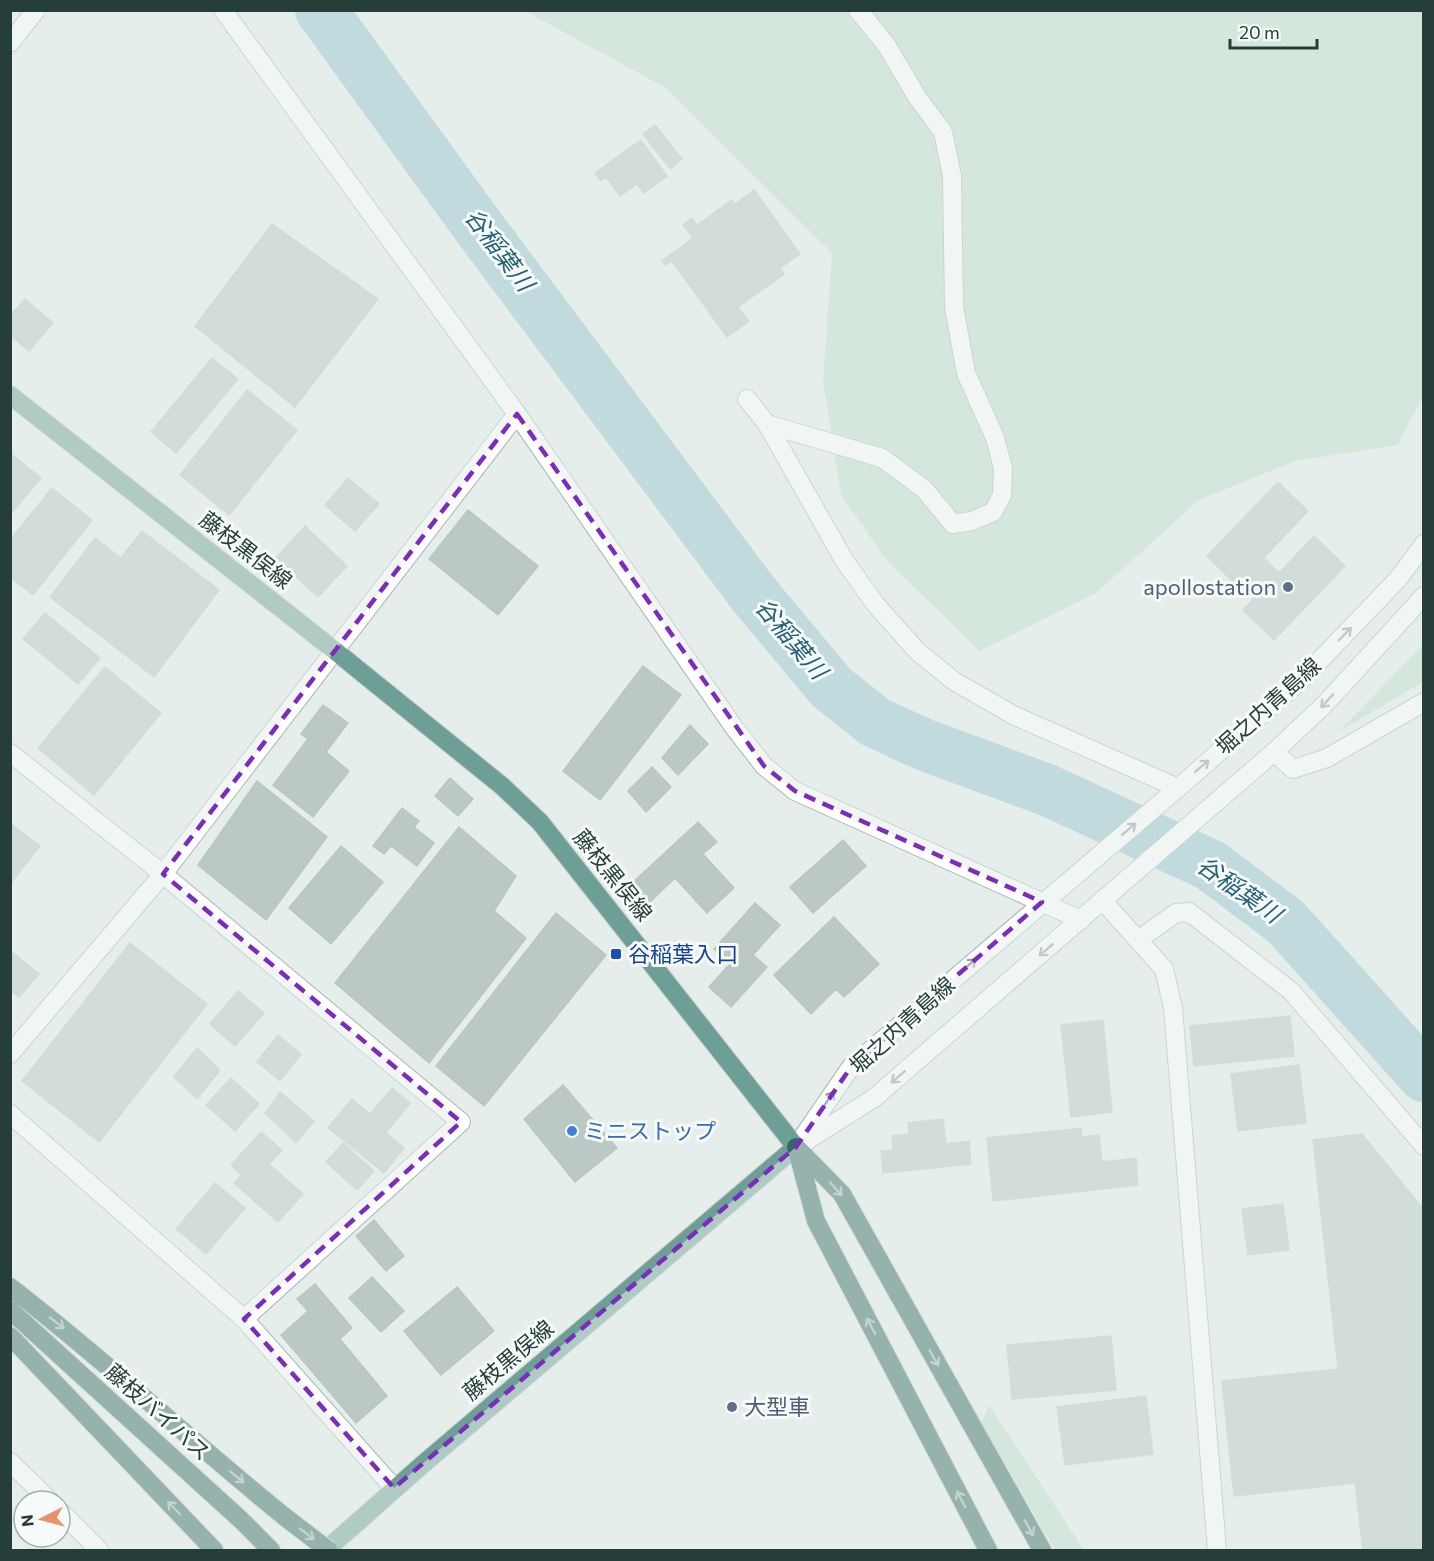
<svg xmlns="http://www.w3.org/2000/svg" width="1434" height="1561" font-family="Commissioner,'Noto Sans JP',sans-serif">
	<rect width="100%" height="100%" fill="#e6eeeb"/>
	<path fill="#c1ddcb" d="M525,11H1423V396L1398,445L1295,461L1199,500L1096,593L980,651L887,561L841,495L823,380L832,253L666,88Z
		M1423,645V682L1338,732Z
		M989,1405L1084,1550H1055L981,1423Z"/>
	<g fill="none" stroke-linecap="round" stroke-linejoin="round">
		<path stroke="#93c0cd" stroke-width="52" d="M321,10L480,229L755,596L831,687L875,722L925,745L1047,790L1210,865L1286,922L1424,1076"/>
	</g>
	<path fill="#bbc8c4" stroke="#b9c7c2" stroke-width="1.5" d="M655,125L682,159L670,169L643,134Z
		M641,140L667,176L644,193L637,184L620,196L606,177L601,181L595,173Z
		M754,190L800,254L780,268L784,274L738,307L749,321L727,337L672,261L665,265L662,261L693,238L683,225L692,218L697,225L732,200L735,204Z
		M272,224L378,299L295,407L195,326Z
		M25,299L53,323L29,351L10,335V316Z
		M212,358L238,379L176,453L151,432Z
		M247,390L297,430L229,515L180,475Z
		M10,453L41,478L10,515Z
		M348,478L379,504L355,531L325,505Z
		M1278,482L1308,511L1237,586L1207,556Z
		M52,488L92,520L33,595L10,577V540Z
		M468,510L538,566L498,615L429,559Z
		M305,526L347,566L318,597L276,558Z
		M142,531L219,590L154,677L50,597L95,538L121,558Z
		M1314,536L1345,566L1274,640L1243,610L1259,593L1245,580L1265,559L1279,573Z
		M45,613L100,658L78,684L23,639Z
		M643,666L681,695L600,800L563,771Z
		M105,667L161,713L94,795L38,748Z
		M323,705L348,723L326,752L349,771L313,817L273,785L308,739L301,734Z
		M690,725L708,744L678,775L662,758Z
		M652,767L671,787L646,812L628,791Z
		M450,778L473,799L458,816L435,796Z
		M257,781L327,837L266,920L198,865Z
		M402,808L419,821L414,827L434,843L417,866L391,846L384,854L373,846Z
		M698,822L717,842L703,854L734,888L707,913L675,878L648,904L630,885Z
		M10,823L40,846L10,884Z
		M459,827L516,876L494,911L526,938L429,1063L335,983Z
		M843,840L866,866L813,913L790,887Z
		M341,846L383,882L331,944L289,908Z
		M755,903L780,925L753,955L767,967L731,1007L709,987L730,964L714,949Z
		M556,913L606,955L484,1106L436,1066Z
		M834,917L879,964L844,997L836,989L811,1014L774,975Z
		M130,943L207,1004L99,1142L22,1081Z
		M11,951L39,974L19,997L10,990Z
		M238,991L264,1013L235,1046L210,1024Z
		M1290,1016L1294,1056L1194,1066L1190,1026Z
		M1103,1020L1112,1112L1071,1117L1061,1025Z
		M278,1035L301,1054L280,1081L257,1062Z
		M197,1048L220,1070L197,1099L174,1077Z
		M1299,1065L1306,1123L1238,1131L1231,1074Z
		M231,1078L259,1104L235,1131L206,1105Z
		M563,1085L617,1148L575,1182L524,1119Z
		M392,1088L410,1103L386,1133L404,1148L384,1173L328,1128L352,1099L370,1114Z
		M280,1092L314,1121L296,1143L265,1113Z
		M943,1119L946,1144L969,1141L971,1164L883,1173L881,1151L893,1150L892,1136L909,1134L908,1123Z
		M1081,1128L1082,1137L1099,1135L1102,1162L1136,1158L1138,1185L993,1201L987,1138Z
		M261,1132L282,1150L269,1164L303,1194L278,1222L234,1183L241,1175L231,1165Z
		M1362,1134L1424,1210V1550H1363L1355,1483L1234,1496L1222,1381L1338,1369L1313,1140Z
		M343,1143L374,1171L357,1190L326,1162Z
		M215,1183L245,1208L206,1254L176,1229Z
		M1283,1204L1289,1250L1248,1255L1242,1209Z
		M374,1220L404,1256L386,1271L356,1236Z
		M372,1277L404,1311L381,1332L349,1298Z
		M315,1284L352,1328L340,1339L387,1396L356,1423L281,1335L308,1311L297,1299Z
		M457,1287L494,1331L441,1375L404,1331Z
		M1111,1336L1116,1390L1012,1399L1007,1345Z
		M1146,1396L1153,1454L1065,1465L1057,1407Z"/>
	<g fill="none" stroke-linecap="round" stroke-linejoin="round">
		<g stroke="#a9b6b2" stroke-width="20">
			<path id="minor" d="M223,10L517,414L733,726L764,766L795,791L1081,920
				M10,43L36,10
				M747,399L767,424L844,560L876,605L918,652L954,681L1013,715L1178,788
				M767,424L882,458L924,489L953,524L972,521L993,512L1002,495L1003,468L995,438L966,373L954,307L952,176L943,132L917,97L887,46L858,10
				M1274,752L1293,769L1327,758L1424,702
				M10,753L163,874L461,1122L244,1319
				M1102,900L1164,969L1173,1008L1217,1550
				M1138,940L1176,913L1189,912L1291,991L1424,1146
				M10,1054L163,874L517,414
				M10,1114L244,1319L394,1488
				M10,1462L50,1501
				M60,1511L99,1550"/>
		</g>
		<g stroke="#a5b8b3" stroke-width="20">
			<path id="secondary" d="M803,1143L874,1098L1274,752L1323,706L1424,596
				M796,1147L851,1067L1178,788L1300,681L1398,579L1424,544"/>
		</g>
		<g stroke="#c2c9c8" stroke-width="20">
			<path id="primary" d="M10,395L334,650L502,786L540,822L796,1147L422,1465L326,1550"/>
		</g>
		<g stroke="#c2c9c8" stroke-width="20">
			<path id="motorway" d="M796,1147L842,1194L1042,1550
				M797,1150L816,1221L988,1550
				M10,1287C105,1360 192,1442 285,1517
				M10,1310L241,1520L271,1550
				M10,1336L214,1550"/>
		</g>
		<use href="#minor" stroke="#fff" stroke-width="18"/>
		<use href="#secondary" stroke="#fff" stroke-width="18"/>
		<use href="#primary" stroke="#6e9f96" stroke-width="18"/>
		<use href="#motorway" stroke="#346862" stroke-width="18"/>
		<g stroke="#c2c9c8" stroke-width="20" stroke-linecap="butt">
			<path id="motorway-bridge" d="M285,1517L328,1550"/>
		</g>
		<use href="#motorway-bridge" stroke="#346862" stroke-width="18"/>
	</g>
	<defs><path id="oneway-shaft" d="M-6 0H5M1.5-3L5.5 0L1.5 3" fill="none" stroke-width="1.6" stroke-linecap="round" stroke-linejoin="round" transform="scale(1.5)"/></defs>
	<g stroke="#929e9c">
		<use href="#oneway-shaft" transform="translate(1345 634) rotate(-46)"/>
		<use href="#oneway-shaft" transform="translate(1327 701) rotate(133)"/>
		<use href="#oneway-shaft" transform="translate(1202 766) rotate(-41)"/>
		<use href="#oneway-shaft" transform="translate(1129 829) rotate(-40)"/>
		<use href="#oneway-shaft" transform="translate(1046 950) rotate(139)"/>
		<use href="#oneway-shaft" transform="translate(969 965) rotate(-41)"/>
		<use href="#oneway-shaft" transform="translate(898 1077) rotate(139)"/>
		<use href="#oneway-shaft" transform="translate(829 1099) rotate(-56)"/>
	</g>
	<g stroke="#95b1ae">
		<use href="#oneway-shaft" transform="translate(836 1189) rotate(48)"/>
		<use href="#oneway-shaft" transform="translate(57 1323) rotate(38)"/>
		<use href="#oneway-shaft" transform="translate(871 1326) rotate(-118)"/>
		<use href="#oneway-shaft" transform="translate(934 1358) rotate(61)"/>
		<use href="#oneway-shaft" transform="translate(237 1477) rotate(39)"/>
		<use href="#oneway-shaft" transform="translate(961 1499) rotate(-118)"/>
		<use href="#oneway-shaft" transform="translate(174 1508) rotate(-134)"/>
		<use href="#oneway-shaft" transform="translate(1029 1528) rotate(61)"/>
		<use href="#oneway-shaft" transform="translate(307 1534) rotate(38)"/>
	</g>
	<path d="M0 0H1434V1561H0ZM517,414L764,766L795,791L1042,902L851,1067L796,1147L394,1488L244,1319L461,1122L163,874Z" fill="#e6eeeb" fill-opacity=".55" fill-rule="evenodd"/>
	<path fill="none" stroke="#7b2cbf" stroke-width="4.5" stroke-dasharray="12 8" stroke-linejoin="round" d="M517,414L764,766L795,791L1042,902L851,1067L796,1147L394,1488L244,1319L461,1122L163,874Z"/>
	<g fill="#5c6f8a" stroke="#f6faf9" stroke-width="2">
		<circle cx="1288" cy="587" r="6"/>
		<circle cx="732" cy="1407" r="6"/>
	</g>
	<rect fill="#1a4fb4" stroke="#f6faf9" stroke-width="2" x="610" y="948" width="12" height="12" rx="3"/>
	<circle fill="#3f7fe0" stroke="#f6faf9" stroke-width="2" cx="572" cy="1131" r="6"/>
	<g text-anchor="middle" stroke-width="6" stroke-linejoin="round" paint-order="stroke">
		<g font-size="22" fill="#263e3a" stroke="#f6faf9">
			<text transform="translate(246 550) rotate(38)" y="8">藤枝黒俣線</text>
			<text transform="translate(1268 706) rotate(-42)" y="8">堀之内青島線</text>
			<text transform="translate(613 875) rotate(51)" y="8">藤枝黒俣線</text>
			<text transform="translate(902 1025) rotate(-42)" y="8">堀之内青島線</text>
			<text transform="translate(508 1360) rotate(-40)" y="8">藤枝黒俣線</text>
			<text transform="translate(158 1412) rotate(42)" y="8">藤枝バイパス</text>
		</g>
		<g font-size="22" fill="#4e5e75" stroke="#f6faf9" text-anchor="end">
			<text x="1276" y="595">apollostation</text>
			<text x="744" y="1415" text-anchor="start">大型車</text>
		</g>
		<g font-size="22" fill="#164399" stroke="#f6faf9" text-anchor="start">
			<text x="628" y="962">谷稲葉入口</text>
		</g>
		<g font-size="22" fill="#366cbe" stroke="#f6faf9" text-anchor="start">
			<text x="584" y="1139">ミニストップ</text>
		</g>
		<g font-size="24" font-style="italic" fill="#256276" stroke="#f6faf9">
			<text transform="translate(499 250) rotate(53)" y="8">谷稲葉川</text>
			<text transform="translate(791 639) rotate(50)" y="8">谷稲葉川</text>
			<text transform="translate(1239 890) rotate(35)" y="8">谷稲葉川</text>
		</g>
	</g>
	<rect width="1434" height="1561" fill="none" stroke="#263e3a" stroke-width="24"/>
	<g transform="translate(42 1519) rotate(264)"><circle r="28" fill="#f6faf9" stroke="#a3afad" stroke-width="1.5"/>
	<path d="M0-4.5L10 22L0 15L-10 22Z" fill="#e6936b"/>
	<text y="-9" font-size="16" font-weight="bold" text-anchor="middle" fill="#263e3a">N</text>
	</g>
	<path d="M1230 39v9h87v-9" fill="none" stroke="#263e3a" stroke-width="3"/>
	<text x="1239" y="39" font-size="18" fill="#263e3a" stroke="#f6faf9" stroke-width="4.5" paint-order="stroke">20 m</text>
</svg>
